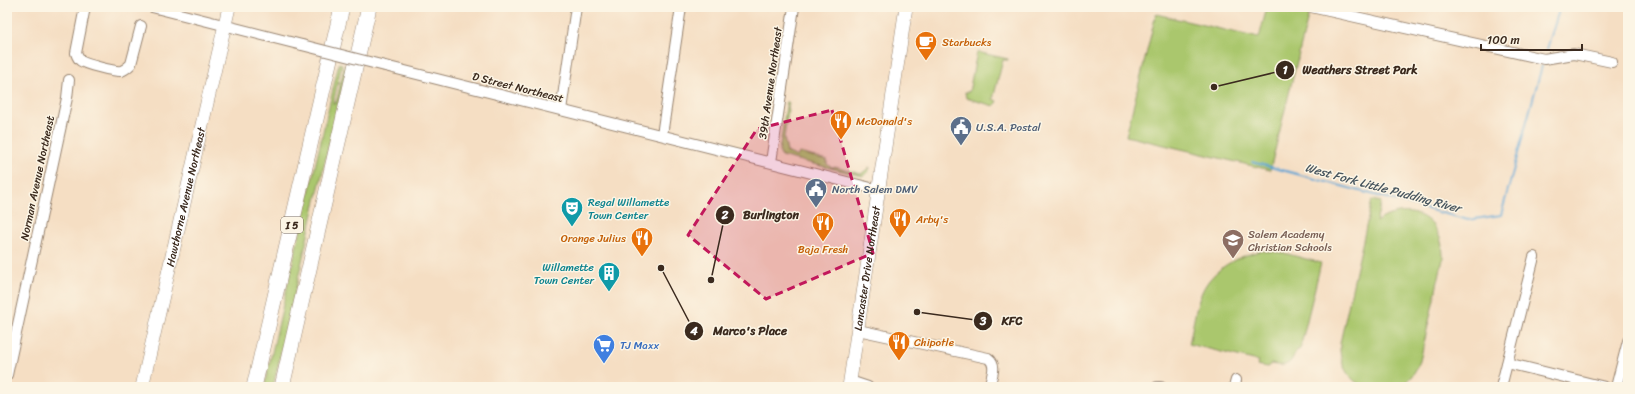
<svg xmlns="http://www.w3.org/2000/svg" width="1635" height="394" font-family="Sriracha,sans-serif">
	<rect width="100%" height="100%" fill="#fcf5e5"/>
	<filter id="ink" filterUnits="userSpaceOnUse"><feTurbulence type="fractalNoise" baseFrequency=".025" numOctaves="2"/><feDisplacementMap in="SourceGraphic" scale="8" xChannelSelector="R" yChannelSelector="G"/><feConvolveMatrix kernelMatrix="1 2 1 2 8 2 1 2 1" color-interpolation-filters="sRGB"/></filter>
	<filter id="wash" filterUnits="userSpaceOnUse"><feTurbulence type="fractalNoise" baseFrequency=".012" numOctaves="4" result="noise"/><feDisplacementMap in="SourceGraphic" scale="16" xChannelSelector="R" yChannelSelector="G"/><feGaussianBlur stdDeviation="0.9" result="paint"/><feColorMatrix in="noise" values="0 0 0 0 0 0 0 0 0 0 0 0 0 0 0 0 0 1.4 0 .05"/><feComposite in="paint" operator="in"/></filter>
	<g filter="url(#wash)">
		<rect width="100%" height="100%" fill="#f5dec3"/>
		<path fill="#aac76d" stroke="#727846" d="M1267,7H1284L1309,13L1270,170L1126,136L1156,14L1259,38Z
			M977,52L1008,59V60H1003L993,99L997,101L994,106L966,98L965,92H969Z
			M339,63L342,64L333,104L336,103L345,65L347,66L273,387H264Z
			M787,101L789,103L787,108L788,110L784,138L787,152L797,157L799,153L827,160V164L832,168L835,167L861,174L870,167C869,172 866,174 862,176L781,156L779,151Z
			M1372,200L1381,202L1376,222C1410,200 1444,218 1443,259L1420,361C1407,392 1392,387 1364,387C1346,378 1339,362 1340,343Z
			M1262,251L1284,253L1321,263L1300,349L1296,351C1290,365 1287,367 1271,364L1267,367L1257,365L1258,361L1189,344C1193,327 1195,308 1202,292C1212,269 1239,255 1262,251Z"/>
		<g fill="none" stroke-linecap="round" stroke-linejoin="round">
			<path stroke="#5ea5d4" stroke-width="2" d="M1547,49L1560,7
				M1252,162L1468,220L1501,215L1542,66"/>
		</g>
	</g>
	<g filter="url(#ink)">
		<g fill="none" stroke-linecap="round" stroke-linejoin="round">
			<g stroke="#988470" stroke-width="12">
				<path id="minor" d="M85,7L76,53C77,56 78,59 81,61C85,64 115,72 121,71C125,70 128,67 131,64L141,26
					M152,7L302,45
					M1311,7L1544,59L1574,54L1612,62
					M385,66L879,190
					M561,110L576,7
					M662,135L681,7
					M771,162L794,7
					M858,330L988,358C998,365 991,377 989,387
					M1507,363L1605,387
					M7,375L67,98L69,80
					M850,381L868,387
					M1157,387H1161
					M1234,387L1236,380
					M1501,387L1534,257
					M1616,387L1628,341"/>
			</g>
			<g stroke="#988470" stroke-width="14">
				<g id="major">
					<path id="s1" d="M142,387L229,7"/>
					<path id="s2" d="M849,387L906,7"/>
				</g>
			</g>
			<g stroke="#988470" stroke-width="16">
				<path id="highway" d="M254,387L342,7
					M282,387L369,7"/>
			</g>
			<use href="#minor" stroke="#fff" stroke-width="10"/>
			<use href="#major" stroke="#fff" stroke-width="13"/>
			<use href="#highway" stroke="#fff" stroke-width="15"/>
			<g stroke="#988470" stroke-width="12" stroke-linecap="butt">
				<path id="minor-bridge" d="M302,45L385,66"/>
			</g>
			<use href="#minor-bridge" stroke="#fff" stroke-width="10"/>
		</g>
	</g>
	<path fill="#c2185b" fill-opacity="0.2" stroke="#c2185b" stroke-width="3" stroke-dasharray="8 5" stroke-linejoin="round" d="M832,110L873,253L766,299L688,235L757,129Z"/>
	<defs>
		<g id="cafe-pin" transform="scale(1.15)"><path d="M0 17L-7.5 6A9.5 9.5 0 1 1 7.5 6Z" fill="#e8710a" stroke="#fcf5e5"/><path d="M-5.5-4.5H6V0H3Q3 3.5 0 3.5H-2.5Q-5.5 3.5-5.5 0ZM3-3.2v2h1.7v-2ZM-6 4.5H4V6H-6Z" fill="#fff"/></g>
		<g id="restaurant-pin" transform="scale(1.15)"><path d="M0 17L-7.5 6A9.5 9.5 0 1 1 7.5 6Z" fill="#e8710a" stroke="#fcf5e5"/><path d="M-5-6h1v4h1v-4h1v4h1v-4h1v5L-1.5 .5V6h-2V.5L-5-1ZM5-6V6H3V1.5H1.5Q1.5-4 5-6Z" fill="#fff"/></g>
		<g id="civic-pin" transform="scale(1.15)"><path d="M0 17L-7.5 6A9.5 9.5 0 1 1 7.5 6Z" fill="#5c6f8a" stroke="#fcf5e5"/><path d="M-.6-6.5H3V-4.5H.6V-3L4-1V1h2V6H-6V1h2V-1L-.6-3ZM-1.2 2.5V6h2.4V2.5Z" fill="#fff"/></g>
		<g id="theatre-pin" transform="scale(1.15)"><path d="M0 17L-7.5 6A9.5 9.5 0 1 1 7.5 6Z" fill="#0f9aa8" stroke="#fcf5e5"/><path d="M-5-5.5Q0-4 5-5.5V0Q5 5 0 6Q-5 5-5 0ZM-3.3-2.5H-1v1.5H-3.3ZM1-2.5H3.3v1.5H1ZM-2.8 1Q0 5.5 2.8 1Z" fill="#fff"/></g>
		<g id="school-pin" transform="scale(1.15)"><path d="M0 17L-7.5 6A9.5 9.5 0 1 1 7.5 6Z" fill="#8d6e63" stroke="#fcf5e5"/><path d="M0-5L7-2L0 1L-7-2ZM-4 1L0 2.5L4 1V4Q0 6-4 4Z" fill="#fff"/></g>
		<g id="building-pin" transform="scale(1.15)"><path d="M0 17L-7.5 6A9.5 9.5 0 1 1 7.5 6Z" fill="#0f9aa8" stroke="#fcf5e5"/><path d="M-4-6H4V6H1V3H-1V6H-4ZM-2.5-4.3h1.7v1.8h-1.7ZM.8-4.3h1.7v1.8H.8ZM-2.5-1h1.7V.8h-1.7ZM.8-1h1.7V.8H.8Z" fill="#fff"/></g>
		<g id="supermarket-pin" transform="scale(1.15)"><path d="M0 17L-7.5 6A9.5 9.5 0 1 1 7.5 6Z" fill="#3f7fe0" stroke="#fcf5e5"/><path d="M-6-5.5h2.5l.6 2H6L4.5 2H-2.5L-4.4-4H-6ZM-1.5 3.2a1.3 1.3 0 1 0 .1 0ZM3 3.2a1.3 1.3 0 1 0 .1 0Z" fill="#fff"/></g>
	</defs>
	<g fill-rule="evenodd">
		<use href="#cafe-pin" x="926" y="42"/>
		<use href="#restaurant-pin" x="841" y="121"/>
		<use href="#civic-pin" x="961" y="127"/>
		<use href="#civic-pin" x="816" y="189"/>
		<use href="#theatre-pin" x="572" y="208"/>
		<use href="#restaurant-pin" x="900" y="219"/>
		<use href="#restaurant-pin" x="823" y="223"/>
		<use href="#restaurant-pin" x="642" y="238"/>
		<use href="#school-pin" x="1233" y="240"/>
		<use href="#building-pin" x="609" y="273"/>
		<use href="#restaurant-pin" x="899" y="342"/>
		<use href="#supermarket-pin" x="604" y="345"/>
	</g>
	<g text-anchor="middle" stroke-width="3" stroke-linejoin="round" paint-order="stroke">
		<rect fill="#fcf5e5" stroke="#75675a" stroke-width="1" x="281" y="217" width="22" height="16" rx="3"/>
		<g font-size="10" font-weight="bold" fill="#3b2a1e">
			<text x="292" y="229">I 5</text>
		</g>
		<g font-size="11" fill="#c56008" stroke="#fcf5e5" text-anchor="start">
			<text x="942" y="46">Starbucks</text>
			<text x="856" y="125">McDonald's</text>
			<text x="916" y="223">Arby's</text>
			<text x="626" y="242" text-anchor="end">Orange Julius</text>
			<text x="823" y="253" text-anchor="middle">Baja Fresh</text>
			<text x="914" y="346">Chipotle</text>
		</g>
		<g font-size="11" fill="#3b2a1e" stroke="#fcf5e5">
			<text transform="translate(770 83) rotate(-82)" y="4">39th Avenue Northeast</text>
			<text transform="translate(518 87) rotate(14)" y="4">D Street Northeast</text>
			<text transform="translate(37 178) rotate(-78)" y="4">Norman Avenue Northeast</text>
			<text dy="4" stroke="none"><textPath href="#s1" startOffset="195">Hawthorne Avenue Northeast</textPath></text>
			<text dy="4" stroke="none"><textPath href="#s2" startOffset="120">Lancaster Drive Northeast</textPath></text>
		</g>
		<g font-size="11" fill="#4e5e75" stroke="#fcf5e5" text-anchor="start">
			<text x="976" y="131">U.S.A. Postal</text>
			<text x="832" y="193">North Salem DMV</text>
		</g>
		<g font-size="11" fill="#0d838f" stroke="#fcf5e5" text-anchor="start">
			<text x="588" y="206">Regal Willamette<tspan x="588" dy="13">Town Center</tspan></text>
			<text x="594" y="271" text-anchor="end">Willamette<tspan x="594" dy="13">Town Center</tspan></text>
		</g>
		<g font-size="11" fill="#785e54" stroke="#fcf5e5" text-anchor="start">
			<text x="1248" y="238">Salem Academy<tspan x="1248" dy="13">Christian Schools</tspan></text>
		</g>
		<g font-size="11" fill="#366cbe" stroke="#fcf5e5" text-anchor="start">
			<text x="620" y="349">TJ Maxx</text>
		</g>
		<g font-size="12" font-style="italic" fill="#47555e" stroke="#fcf5e5">
			<text transform="translate(1383 188) rotate(15)" y="4">West Fork Little Pudding River</text>
		</g>
	</g>
	<path fill="none" stroke="#3b2a1e" stroke-width="1.5" d="M1214 87L1285 70M711 280L725 215M917 312L983 321M661 268L694 331"/>
	<g fill="#3b2a1e" stroke="#fcf5e5" stroke-width="1.5">
		<circle cx="1214" cy="87" r="4"/>
		<circle cx="711" cy="280" r="4"/>
		<circle cx="917" cy="312" r="4"/>
		<circle cx="661" cy="268" r="4"/>
		<circle cx="1285" cy="70" r="10"/>
		<circle cx="725" cy="215" r="10"/>
		<circle cx="983" cy="321" r="10"/>
		<circle cx="694" cy="331" r="10"/>
	</g>
	<g font-size="12" text-anchor="middle" font-weight="bold" fill="#fff">
		<text x="1285" y="74">1</text>
		<text x="725" y="219">2</text>
		<text x="983" y="325">3</text>
		<text x="694" y="335">4</text>
	</g>
	<g font-size="12" text-anchor="middle" font-weight="bold" fill="#3b2a1e" stroke="#fcf5e5" stroke-width="3" stroke-linejoin="round" paint-order="stroke">
		<text x="1360" y="74">Weathers Street Park</text>
		<text x="771" y="219">Burlington</text>
		<text x="1012" y="325">KFC</text>
		<text x="750" y="335">Marco's Place</text>
	</g>
	<rect width="1635" height="394" fill="none" stroke="#fcf5e5" stroke-width="24"/>
	<path d="M1481 44v6h101v-6" fill="none" stroke="#3b2a1e" stroke-width="2"/>
	<text x="1487" y="44" font-size="12" fill="#3b2a1e" stroke="#fcf5e5" stroke-width="3" paint-order="stroke">100 m</text>
</svg>
